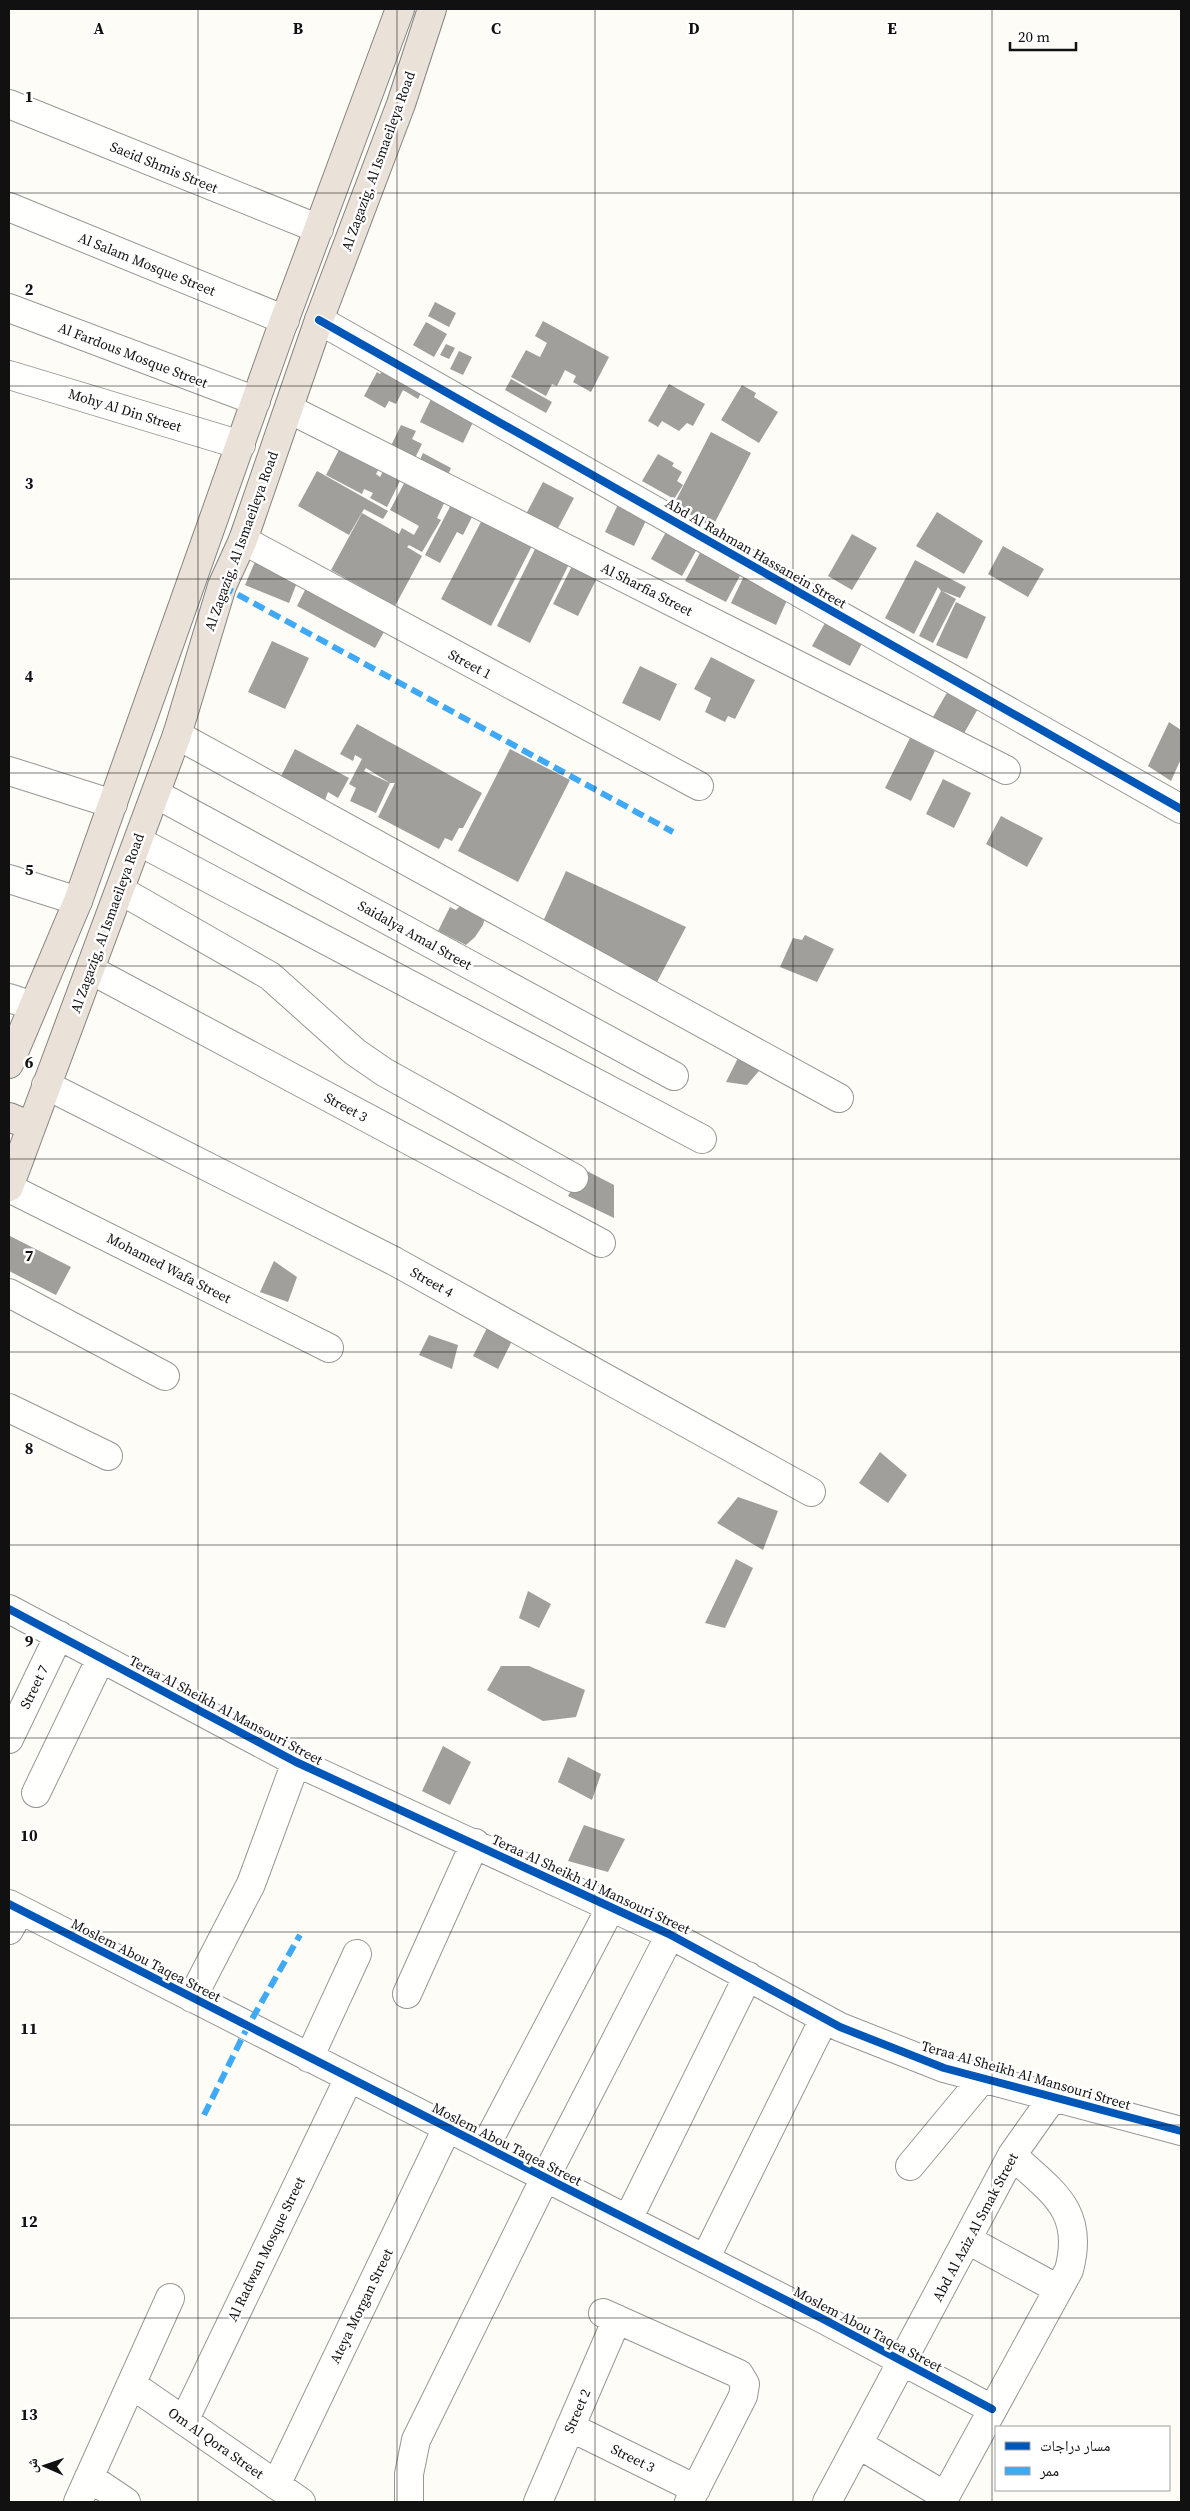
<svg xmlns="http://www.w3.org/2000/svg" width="1190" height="2511" font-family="'Source Serif 4','Noto Naskh Arabic',serif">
	<rect width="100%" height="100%" fill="#fdfcf7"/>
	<path fill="#a19f9c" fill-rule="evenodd" d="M435,302L456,313L449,327L428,316Z
		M543,321L609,357L591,392L573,382L576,376L565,370L557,386L552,384L546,396L511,377L526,350L540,357L547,343L535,336Z
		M426,322L447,334L434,357L413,345Z
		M446,344L455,348L449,359L440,355Z
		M459,351L472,357L463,375L450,369Z
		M385,365L424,387L418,399L403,390L396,404L389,401L385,408L364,396L377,372L380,374Z
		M511,379L552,402L546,413L505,390Z
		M669,384L705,404L693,426L687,423L679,431L662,421L658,427L648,421Z
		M742,385L756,393L754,397L778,412L759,443L721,420Z
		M433,395L476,416L463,443L420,422Z
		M401,425L416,431L412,439L422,444L412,464L388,452Z
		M711,432L751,453L713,526L673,506Z
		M344,440L383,461L376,474L380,477L387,464L404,473L387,507L370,498L373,493L364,489L362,494L326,475Z
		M423,453L451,468L446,479L418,464Z
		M658,454L674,463L672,466L682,472L677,481L683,485L674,499L642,481Z
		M317,471L388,511L383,519L364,509L349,535L298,506Z
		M409,474L448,495L437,518L441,520L422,552L409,545L407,547L422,556L395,606L331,570L362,513L399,534L402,528L414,535L419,526L390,510Z
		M543,482L574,498L557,530L526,514Z
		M622,496L651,510L634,546L605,532Z
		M455,497L477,507L463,535L457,532L440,563L425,555Z
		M937,512L983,541L964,574L916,546Z
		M483,518L533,544L491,626L441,599Z
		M666,532L697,549L682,576L651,559Z
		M852,534L877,548L852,590L828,576Z
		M539,541L572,558L530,643L497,626Z
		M1003,546L1044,569L1028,597L988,574Z
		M701,551L742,572L726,602L685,581Z
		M257,557L300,575L289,603L245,585Z
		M915,560L966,587L960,598L942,591L956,599L933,643L919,636L941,591L938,587L914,634L885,618Z
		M574,562L599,574L578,616L553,604Z
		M744,576L788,598L776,625L731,603Z
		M311,578L390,621L375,648L297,606Z
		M956,602L986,617L967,659L936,645Z
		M829,616L866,636L850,666L812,646Z
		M272,641L309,658L285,709L248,692Z
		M711,657L755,680L735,719L728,716L725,722L705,712L711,698L694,689Z
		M640,666L677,684L660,721L622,703Z
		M953,682L983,700L959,742L929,724Z
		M1169,722L1181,730V759L1171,781L1148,766Z
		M357,724L482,793L463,828H459L452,841L445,838L439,849L378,817L395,783H390L376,813L350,801L356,788L349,784L362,759L355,755L353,761L340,754ZM366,768L390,783L364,771Z
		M910,738L935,751L911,801L885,788Z
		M295,749L349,778L338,798L328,792L325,800L281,776Z
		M510,749L570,780L518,882L458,851Z
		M943,779L971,793L954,828L926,814Z
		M1001,816L1043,838L1027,867L986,844Z
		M566,871L686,927L657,982L540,928Z
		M462,904L486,914L483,925L475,937L466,945L438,931L450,907L456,910Z
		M805,935L834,949L817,982L780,967L793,938L802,940Z
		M740,1054L764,1065L747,1085L726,1082Z
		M583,1169L614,1185V1218L568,1196Z
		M10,1236L71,1267L56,1295L9,1271Z
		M274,1261L297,1277L288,1302L260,1292Z
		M488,1326L512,1341L498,1369L473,1356Z
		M429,1335L458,1345L452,1369L419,1355Z
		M880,1452L907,1475L888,1503L859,1483Z
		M738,1497L778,1511L763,1550L717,1523Z
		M736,1559L753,1568L725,1628L705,1623Z
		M528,1591L551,1604L539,1628L519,1618Z
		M501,1666H529L585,1690L576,1717L543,1721L487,1690Z
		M443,1746L471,1762L450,1805L422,1791Z
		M568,1757L601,1774L592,1800L558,1782Z
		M584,1825L625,1839L608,1872L568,1861Z"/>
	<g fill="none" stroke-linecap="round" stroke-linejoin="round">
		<g stroke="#979795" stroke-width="30">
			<path id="minor" d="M9,104L319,229
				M9,207L285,320
				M9,308L256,401
				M319,320L1181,809
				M9,375L241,445
				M289,409L1006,770
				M243,540L699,786
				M177,735L839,1098
				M9,771L113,804
				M156,794L674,1076
				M138,841L702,1139
				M9,879L78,901
				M120,890L270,976L355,1052L384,1072L574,1178
				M91,970L601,1243
				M9,998L33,1006
				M46,1085L394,1261L811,1492
				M9,1188L329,1348
				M9,1293L165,1376
				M9,1408L108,1456
				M9,1609L296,1762L669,1934L840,2027L944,2068L1181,2131
				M9,1739L59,1635
				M36,1793L101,1658
				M9,1904L823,2319L992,2409
				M9,1930L20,1910
				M407,1994L475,1843
				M192,1998L251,1884L296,1762
				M309,2058L357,1954
				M485,2147L611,1907
				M910,2166L983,2078
				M628,2219L748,1976
				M968,2240L1058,2289
				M705,2259L824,2019
				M603,2313L739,2374L745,2384L743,2396L689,2502
				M131,2384L301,2502
				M184,2421L349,2078
				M570,2427L696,2489
				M858,2444L945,2496
				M89,2477L126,2502
				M276,2485L447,2128
				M78,2502L170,2298
				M409,2502V2474L416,2440L545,2178L670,1935
				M538,2502L617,2319
				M827,2502L1012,2155L1053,2097
				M942,2502L1069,2270C1085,2210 1052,2192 1012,2155"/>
		</g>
		<g stroke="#858482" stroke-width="30">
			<path id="highway" d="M9,1064L78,901L280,332L400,9
				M9,1117L31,1126
				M9,1187L177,735L222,586L243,540L319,320L401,104L432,9"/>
		</g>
		<use href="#minor" stroke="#fffffe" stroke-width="28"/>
		<use href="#highway" stroke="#eae1d8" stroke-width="28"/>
		<path stroke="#3fa9f5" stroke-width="6" stroke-dasharray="12 6" stroke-linecap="butt" d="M222,586L673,832
			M204,2115L248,2026L300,1935"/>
		<g stroke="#fff" stroke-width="11">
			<path id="cycleway" d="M319,320L1181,809
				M9,1609L296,1762L669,1934L840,2027L944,2068L1181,2131
				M9,1904L823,2319L992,2409"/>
		</g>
		<use href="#cycleway" stroke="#0057b8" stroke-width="8"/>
	</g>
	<path fill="none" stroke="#111" stroke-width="1" stroke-opacity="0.55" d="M198,9V2502M397,9V2502M595,9V2502M793,9V2502M992,9V2502M9,193H1181M9,386H1181M9,579H1181M9,773H1181M9,966H1181M9,1159H1181M9,1352H1181M9,1545H1181M9,1738H1181M9,1932H1181M9,2125H1181M9,2318H1181"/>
	<g text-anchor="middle" stroke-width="5" stroke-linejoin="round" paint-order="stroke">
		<g font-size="14" fill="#111" stroke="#fff">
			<text transform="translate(378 161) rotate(-70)" y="5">Al Zagazig, Al Ismaeileya Road</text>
			<text transform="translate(164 167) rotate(22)" y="5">Saeid Shmis Street</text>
			<text transform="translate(147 264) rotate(22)" y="5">Al Salam Mosque Street</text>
			<text transform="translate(133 355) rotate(21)" y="5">Al Fardous Mosque Street</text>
			<text transform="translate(125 410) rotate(17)" y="5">Mohy Al Din Street</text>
			<text transform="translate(241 541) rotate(-70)" y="5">Al Zagazig, Al Ismaeileya Road</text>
			<text transform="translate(756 553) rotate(30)" y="5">Abd Al Rahman Hassanein Street</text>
			<text transform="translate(647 589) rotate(27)" y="5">Al Sharfia Street</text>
			<text transform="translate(470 664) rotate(28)" y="5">Street 1</text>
			<text transform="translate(107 923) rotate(-70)" y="5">Al Zagazig, Al Ismaeileya Road</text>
			<text transform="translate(415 935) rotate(29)" y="5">Saidalya Amal Street</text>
			<text transform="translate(346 1107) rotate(28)" y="5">Street 3</text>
			<text transform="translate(169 1268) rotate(27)" y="5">Mohamed Wafa Street</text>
			<text transform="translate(432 1282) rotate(29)" y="5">Street 4</text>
			<text transform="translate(34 1687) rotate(-64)" y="5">Street 7</text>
			<text transform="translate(226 1710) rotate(28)" y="5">Teraa Al Sheikh Al Mansouri Street</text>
			<text transform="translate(591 1884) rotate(25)" y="5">Teraa Al Sheikh Al Mansouri Street</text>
			<text transform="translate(146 1960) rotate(27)" y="5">Moslem Abou Taqea Street</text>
			<text transform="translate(1026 2075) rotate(16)" y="5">Teraa Al Sheikh Al Mansouri Street</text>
			<text transform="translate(507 2144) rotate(27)" y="5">Moslem Abou Taqea Street</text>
			<text transform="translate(975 2227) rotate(-62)" y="5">Abd Al Aziz Al Smak Street</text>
			<text transform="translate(266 2249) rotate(-64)" y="5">Al Radwan Mosque Street</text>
			<text transform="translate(361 2306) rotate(-64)" y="5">Ateya Morgan Street</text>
			<text transform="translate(868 2329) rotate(28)" y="5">Moslem Abou Taqea Street</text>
			<text transform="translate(577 2411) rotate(-67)" y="5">Street 2</text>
			<text transform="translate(216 2443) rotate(35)" y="5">Om Al Qora Street</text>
			<text transform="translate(633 2458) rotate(26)" y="5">Street 3</text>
		</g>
	</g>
	<g font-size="16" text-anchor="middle" font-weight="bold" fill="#111" stroke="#fff" stroke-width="5" stroke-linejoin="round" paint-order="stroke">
		<text x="99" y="34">A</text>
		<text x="298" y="34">B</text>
		<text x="496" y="34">C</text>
		<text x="694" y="34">D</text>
		<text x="892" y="34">E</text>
		<text x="29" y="102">1</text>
		<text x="29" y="295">2</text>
		<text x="29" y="489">3</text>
		<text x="29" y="682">4</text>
		<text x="29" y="875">5</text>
		<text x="29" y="1068">6</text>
		<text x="29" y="1261">7</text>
		<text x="29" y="1454">8</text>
		<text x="29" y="1647">9</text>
		<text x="29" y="1841">10</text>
		<text x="29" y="2034">11</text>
		<text x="29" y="2227">12</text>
		<text x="29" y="2420">13</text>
	</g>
	<rect width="1190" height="2511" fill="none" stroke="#111111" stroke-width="20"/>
	<rect x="995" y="2426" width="175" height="65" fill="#ffffff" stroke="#a0a0a0"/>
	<rect x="1005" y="2442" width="25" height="8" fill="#0057b8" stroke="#a0a0a0"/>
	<text x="1040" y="2451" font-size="15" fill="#111111">مسار دراجات</text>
	<rect x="1005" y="2467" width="25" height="8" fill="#3fa9f5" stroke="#a0a0a0"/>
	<text x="1040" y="2476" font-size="15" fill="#111111">ممر</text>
	<g transform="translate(45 2466) rotate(272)" stroke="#ffffff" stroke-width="4" paint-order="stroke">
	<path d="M0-4L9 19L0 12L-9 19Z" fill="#111111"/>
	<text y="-8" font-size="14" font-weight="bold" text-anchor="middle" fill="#111111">ش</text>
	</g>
	<path d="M1010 42v8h66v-8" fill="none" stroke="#111111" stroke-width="2.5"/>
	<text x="1018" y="42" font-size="15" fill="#111111" stroke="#ffffff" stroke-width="4" paint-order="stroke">20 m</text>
</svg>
